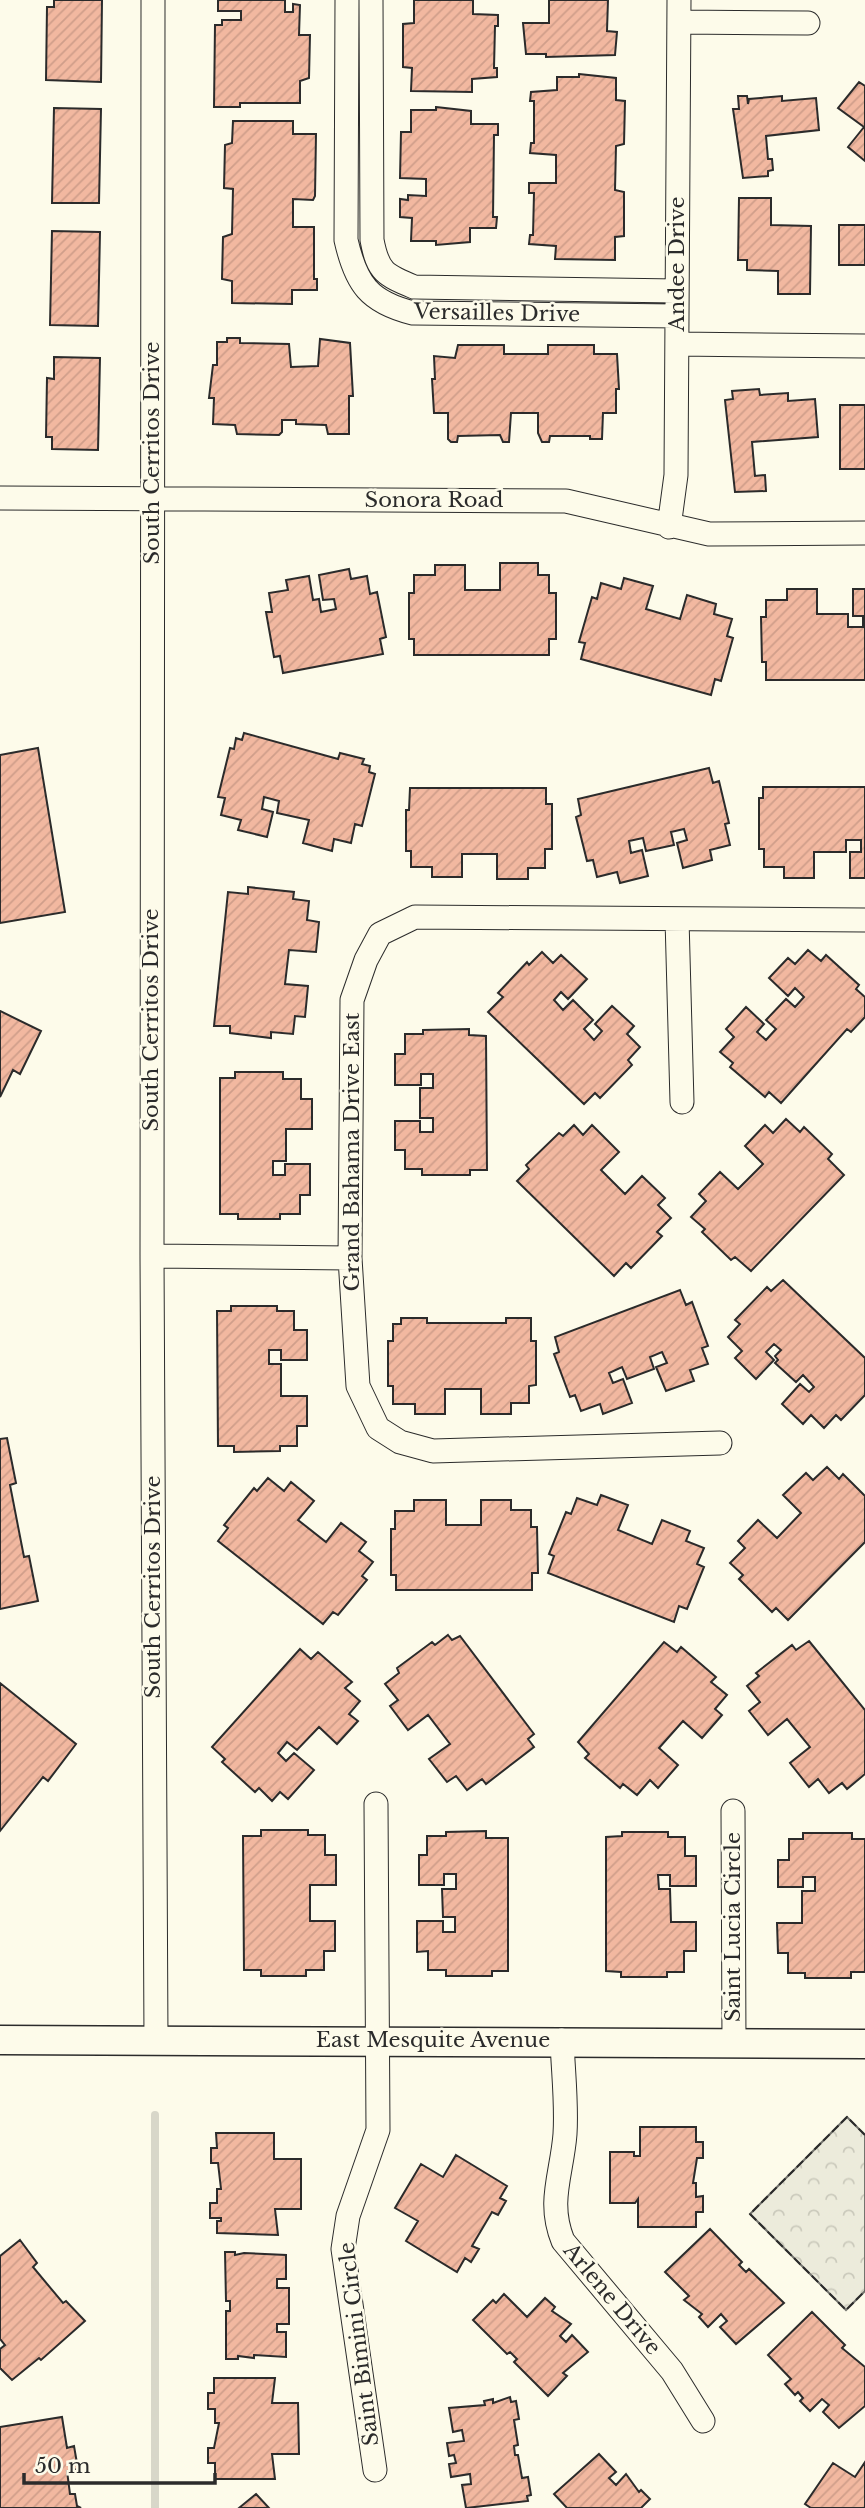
<svg xmlns="http://www.w3.org/2000/svg" width="865" height="2508" font-family="'Libre Baskerville',serif">
	<defs>
		<pattern id="forest-crowns" width="20" height="18" patternUnits="userSpaceOnUse" patternTransform="scale(1.75)"><rect width="20" height="18" fill="#ecebdb"/><path d="M2 6a3 3 0 1 1 6 0M12 15a3 3 0 1 1 6 0" fill="none" stroke="#cbcabc"/></pattern>
		<pattern id="building-hatch" width="6" height="6" patternUnits="userSpaceOnUse" patternTransform="scale(1.75)"><rect width="6" height="6" fill="#f2b8a0"/><path d="M-1 1l2-2M0 6l6-6M5 7l2-2" fill="none" stroke="#d09e8a"/></pattern>
	</defs>
	<rect width="100%" height="100%" fill="#fdfbea"/>
	<path fill="url(#forest-crowns)" stroke="#74746e" stroke-width="2" d="M847,2117L865,2135V2291L846,2310L750,2214Z"/>
	<g fill="none" stroke-linecap="round" stroke-linejoin="round">
		<path stroke="#d8d7c9" stroke-width="8" d="M155,2115V2508"/>
	</g>
	<path fill="url(#building-hatch)" stroke="#2b2b2b" stroke-width="2" d="M54,0H102L101,82L46,80L47,7H54Z
		M218,0H285V12H293V4L300,5L299,35H310L309,78L300,81V103H240V107H214L215,25H222V20H241V11H218Z
		M414,0H473V14L498,15V26H495L494,68H497V77L472,79V92L411,91L412,68L403,67V24L414,23Z
		M549,0H608L607,31L617,32L615,55L546,57V54H526L523,23H549Z
		M579,74L616,78V100L625,101L624,144L616,146L615,190L624,192V236L615,237V260L555,259L556,246L529,244L530,235H533L534,193H529V183H556V155L530,153L531,143H534V101H530L531,92L557,90V77H579Z
		M859,82L865,86V161L848,147L864,127L838,108Z
		M738,96H747L748,104L749,99L782,96V101L816,98L819,130L766,136L768,159H772L773,170L768,171V176L743,178L733,109H739Z
		M436,107L471,111V124H498V135H494L493,217H497L496,228H470V242L436,245V241H411L412,218L400,217V199L408,200V195L426,196V179L400,178L401,132H411V110H436Z
		M54,108L101,109L99,203H52Z
		M233,121H293V134H316L315,196L313,200L293,199V227H314V279H317V290H292V304L232,303V281L222,279L223,237L232,234L233,189L224,188L225,145L232,143Z
		M739,198H771V225L811,226L810,294H778V271L747,270V260H738Z
		M839,225H865V265H839Z
		M52,231L100,232L98,326L50,325Z
		M227,338H240V343L289,344L291,367L318,366L320,339L350,343L353,396H349V434H328L326,425L296,424V420H282V432L279,435L237,434L235,425L213,424L214,398H209L213,365H217V342H227Z
		M458,345H504V354H548V345H594V354H617L619,389H616V413H603L602,439H590V436H550L549,442H542L538,433V413H511L509,442H503L500,435L458,436L457,442H451L448,439V413H434L432,379H435L434,356L455,358Z
		M54,357L100,358L98,450L52,449V437H46L47,378L54,379Z
		M759,389L760,395L788,393V401L815,399L818,437L752,442L755,476L765,475L766,491L735,492L725,400L733,399L732,391Z
		M840,405H865V469H840Z
		M500,563H538V575H549V593H556V639H549V655H414V639H409V593H414V575H435V565H465V590H500Z
		M349,569L351,579L367,576L370,594L377,592L386,637L380,639L383,654L283,673L280,656L274,657L266,612H272L269,593L288,590L286,580L309,576L313,600L319,599L321,612L336,609L334,599L323,600L319,575Z
		M624,578L653,586L646,609L680,619L687,595L716,604L714,614L732,619L727,636L733,638L721,681L715,679L711,695L581,659L585,643L579,642L592,597L597,599L601,583L621,589Z
		M787,589H817V614H848V627H863V616H853V589H865V680H766V662H762L761,617H766V600H787Z
		M244,733L338,759L340,753L364,759L362,764L370,766L369,772L375,774L362,826L355,824L351,843L334,839L332,851L303,843L309,820L277,813L279,801L264,797L262,809L273,812L267,837L238,830L241,820L221,815L225,798L218,797L230,748L234,749L236,738L242,740Z
		M38,748L65,912L0,923V755Z
		M709,768L713,783L719,781L729,823L725,824L730,845L710,850L712,860L683,868L677,843L687,840L684,829L671,832L674,845L646,851L643,838L629,841L631,853L642,850L648,876L620,883L617,872L597,877L593,860L587,861L576,817L581,815L578,799Z
		M763,787H865V878H850V852H861V840H846V852H814V878H784V867H764V849H759V798H763Z
		M410,788H546V804H552V849H545V868H528V879H497V854H462V877H432V867H411V851H406V810H409Z
		M248,887L294,892L293,899L309,901L307,920L319,922L316,952L289,950L285,984L308,986L305,1017L295,1016L293,1034L271,1032V1038L230,1033V1026H214L228,892L248,894Z
		M808,950L821,961L826,955L859,985L856,989L865,997V1017L851,1032L847,1029L781,1103L769,1092L765,1097L730,1067L733,1063L720,1052L734,1037L726,1029L746,1007L764,1024L757,1032L766,1040L776,1029L766,1020L786,999L795,1007L804,997L795,988L788,996L769,978L788,958L795,964Z
		M542,952L553,963L561,955L587,979L568,999L561,992L554,1000L563,1010L573,1000L593,1020L584,1029L594,1040L602,1031L595,1024L612,1006L634,1026L627,1034L640,1047L628,1060L632,1065L600,1098L595,1093L584,1104L488,1012L503,997L498,993L527,962L529,965Z
		M0,1011L41,1031L20,1074L13,1070L0,1097Z
		M469,1029V1035L486,1036L487,1170H470V1175H422V1169H405V1150H395V1121H420V1132H433V1118H420V1088H433V1074H421V1085H395V1054H405V1034H423V1030Z
		M235,1072H283V1079H301V1099H312V1129H286V1161H273V1175H285V1164H310V1195H300V1214H280V1219H238V1214H220V1078H235Z
		M786,1119L800,1132L804,1127L832,1154L828,1159L844,1175L751,1271L735,1257L731,1260L702,1232L705,1229L691,1217L706,1201L699,1194L720,1172L738,1189L763,1164L745,1146L765,1125L773,1133Z
		M574,1125L583,1135L592,1125L619,1152L601,1170L625,1194L642,1176L665,1198L658,1205L671,1218L657,1232L662,1236L631,1268L626,1263L614,1276L517,1181L529,1169L526,1165L559,1133L563,1136Z
		M783,1280L865,1358V1395L841,1420L836,1415L824,1428L811,1415L803,1424L782,1404L800,1384L809,1392L814,1387L803,1375L796,1382L775,1363L778,1360L775,1356L781,1350L774,1344L766,1352L774,1360L756,1379L735,1358L742,1351L728,1337L740,1324L735,1320L767,1287L771,1291Z
		M680,1290L686,1305L692,1302L708,1346L702,1348L708,1364L690,1370L694,1381L666,1391L656,1367L667,1363L662,1352L650,1357L654,1369L627,1379L622,1367L609,1373L613,1383L623,1379L632,1403L603,1414L600,1404L581,1411L575,1395L570,1397L554,1354L559,1352L555,1337Z
		M231,1306H277V1311H294V1330H307V1360H281V1350H269V1364H281V1396H307V1426H297V1446H280V1451L234,1452V1446H218L217,1311H231Z
		M401,1318H427V1323H506V1318H531V1341H536V1385L529,1386V1403H511V1414H481V1389H445V1414H415V1404H393V1386H388V1341H393V1324H401Z
		M7,1438L16,1483L10,1485L24,1557L29,1556L38,1601L0,1609V1439Z
		M827,1467L839,1479L843,1474L865,1496V1542L788,1620L776,1608L772,1612L739,1579L743,1575L730,1563L745,1548L738,1541L758,1520L777,1538L801,1513L783,1495L806,1473L813,1480Z
		M268,1478L284,1491L291,1482L314,1501L298,1520L326,1542L341,1523L366,1542L359,1551L373,1562L362,1576L367,1580L338,1615L333,1612L323,1624L218,1541L228,1528L224,1525L254,1488L257,1491Z
		M601,1495L628,1505L618,1530L652,1544L662,1520L690,1531L686,1541L704,1548L697,1564L704,1567L687,1609L679,1606L674,1622L548,1573L554,1556L549,1554L566,1512L571,1514L577,1498L597,1505Z
		M414,1500H446V1525H481V1500H511V1510H531V1527H537L538,1573H532V1590H396V1575H391V1529H395V1511H414Z
		M448,1635L452,1640L460,1636L534,1734L528,1739L534,1747L486,1784L482,1779L467,1790L456,1776L447,1782L429,1759L450,1744L428,1715L408,1730L390,1706L398,1700L385,1684L399,1673L397,1668L432,1642L435,1645Z
		M809,1641L865,1710V1774L847,1789L842,1783L829,1793L818,1779L809,1787L790,1763L810,1747L787,1719L768,1735L749,1711L760,1702L747,1686L759,1676L756,1673L792,1645L796,1650Z
		M664,1642L677,1652L681,1647L716,1677L711,1682L727,1695L715,1709L722,1715L702,1738L683,1721L659,1748L678,1765L658,1788L650,1780L637,1795L623,1784L620,1788L585,1758L589,1754L578,1742Z
		M300,1649L311,1659L318,1652L352,1682L345,1688L360,1701L349,1714L358,1721L337,1744L319,1727L297,1750L287,1742L278,1753L286,1761L294,1753L314,1770L288,1799L280,1792L272,1801L259,1788L255,1792L222,1762L225,1759L212,1747Z
		M0,1683L76,1744L48,1781L43,1777L0,1831Z
		M261,1830H308V1835H325V1855H336V1885H310V1921H335V1951H324V1970H306V1976H261V1970H244L243,1836H261Z
		M486,1831V1838H508V1971H492V1976H446V1970H428V1951L417,1952V1921H443V1932H455V1917H443L442,1889H456V1874H444V1885H419V1855H427V1836H446V1832Z
		M622,1832H668V1837H685V1856H696V1886H670V1875H658L659,1889H670L671,1922H696V1951H684V1972H667V1977H621V1972L606,1971V1837L622,1836Z
		M803,1833H852V1839H865V1972H851V1978H805V1973H788V1953H778L777,1923H802V1891H815V1877H803V1887H778V1860H789V1839H803Z
		M640,2127H696V2142H703V2158H697L693,2183H696V2197L703,2196V2212H696V2227H638V2199L635,2203H610V2152H634V2156H640Z
		M216,2133H274V2159H301V2209H275L278,2235L217,2233V2221H221V2218H210V2203H217V2189H221L218,2163H211V2148H217Z
		M456,2155L507,2186L500,2198L506,2201L498,2215L492,2212L472,2246L479,2249L471,2262L465,2258L457,2272L406,2241L418,2221L395,2208L421,2164L443,2177Z
		M710,2229L742,2262L739,2265L746,2272L749,2269L784,2303L736,2344L720,2327L727,2321L721,2314L708,2327L699,2317L702,2314L684,2300L689,2296L665,2272Z
		M20,2240L37,2263L33,2267L63,2303L66,2301L85,2321L41,2360L39,2358L12,2380L0,2368V2349L5,2345L0,2339V2256Z
		M225,2252H235V2255L244,2253L286,2255V2279H277V2288H289V2324H277V2332H286V2357L254,2355V2358L238,2356V2359H226V2311H230V2301H226Z
		M504,2294L527,2317L545,2298L555,2307L552,2311L571,2324L560,2336L566,2342L572,2335L588,2352L563,2373L567,2376L548,2396L514,2362L517,2359L510,2352L507,2354L473,2320L493,2300L496,2303Z
		M812,2312L845,2345L842,2348L865,2367V2406L839,2428L823,2412L829,2405L822,2399L810,2411L800,2401L803,2398L798,2392L795,2395L785,2384L791,2379L768,2355Z
		M214,2378H275L272,2403H298L299,2454H272L275,2479H215V2463H208V2448H214L219,2423H215V2409H208V2393H214Z
		M510,2397L511,2402L516,2401L519,2419L514,2420L518,2445L514,2446L515,2455H518L522,2478L528,2477L531,2495L527,2496L528,2501L466,2508L462,2485L471,2484L470,2474L451,2477L449,2464L456,2463L454,2455L449,2456L447,2443L464,2441L462,2430L453,2432L449,2408L485,2405L484,2401L493,2399V2403Z
		M62,2417L67,2448L74,2446L78,2469L67,2471L70,2494H75L77,2506L81,2508H0V2427Z
		M599,2454L616,2472L609,2478L616,2485L626,2474L639,2492L641,2490L650,2499L641,2508H567L554,2494Z
		M865,2462V2508H811L805,2504L833,2463L855,2477Z
		M256,2494L269,2508H239Z"/>
	<g fill="none" stroke-linecap="round" stroke-linejoin="round">
		<g stroke="#2b2b2b" stroke-width="25">
			<path id="minor" d="M153,0L152,1256L156,2039
				M347,0L346,240C356,284 369,302 413,313L677,316
				M371,0L372,240C378,272 385,275 414,287L677,291
				M679,22L808,23
				M677,344L865,346
				M0,498L566,501L709,534L865,533
				M669,527L676,475L679,0
				M677,919L682,1102
				M152,1256L350,1258
				M720,1443L433,1451L400,1442L378,1428L358,1386L350,1258L352,1000L366,960L380,934L415,917L865,920
				M733,1811L734,2043
				M562,2040C563,2071 567,2103 565,2134C562,2174 547,2202 563,2241L672,2371L703,2421
				M375,2470L343,2249L348,2216L378,2130L376,1804"/>
		</g>
		<g stroke="#2b2b2b" stroke-width="31">
			<path id="tertiary" d="M0,2040L865,2044"/>
		</g>
		<use href="#minor" stroke="#fdfbea" stroke-width="23"/>
		<use href="#tertiary" stroke="#fdfbea" stroke-width="28"/>
		<path stroke="#2b2b2b" stroke-width="2" stroke-dasharray="9 3.5" stroke-linecap="butt" d="M865,2135L847,2117L750,2214L846,2310L865,2291"/>
	</g>
	<g text-anchor="middle" stroke-width="5" stroke-linejoin="round" paint-order="stroke">
		<g font-size="21" fill="#2b2b2b" stroke="#fdfbea">
			<text transform="translate(677 264) rotate(-90)" y="7">Andee Drive</text>
			<text transform="translate(497 313) rotate(1)" y="7">Versailles Drive</text>
			<text transform="translate(152 453) rotate(-90)" y="7">South Cerritos Drive</text>
			<text x="434" y="507">Sonora Road</text>
			<text transform="translate(151 1020) rotate(-90)" y="7">South Cerritos Drive</text>
			<text transform="translate(352 1152) rotate(-90)" y="7">Grand Bahama Drive East</text>
			<text transform="translate(153 1587) rotate(-90)" y="7">South Cerritos Drive</text>
			<text transform="translate(733 1927) rotate(-90)" y="7">Saint Lucia Circle</text>
			<text x="433" y="2047">East Mesquite Avenue</text>
			<text transform="translate(612 2299) rotate(50)" y="7">Arlene Drive</text>
			<text transform="translate(359 2344) rotate(-97)" y="7">Saint Bimini Circle</text>
		</g>
	</g>
	<path d="M24 2473v10h191v-10" fill="none" stroke="#2b2b2b" stroke-width="3.5"/>
	<text x="35" y="2473" font-size="21" fill="#2b2b2b" stroke="#fdfbea" stroke-width="5" paint-order="stroke">50 m</text>
</svg>
